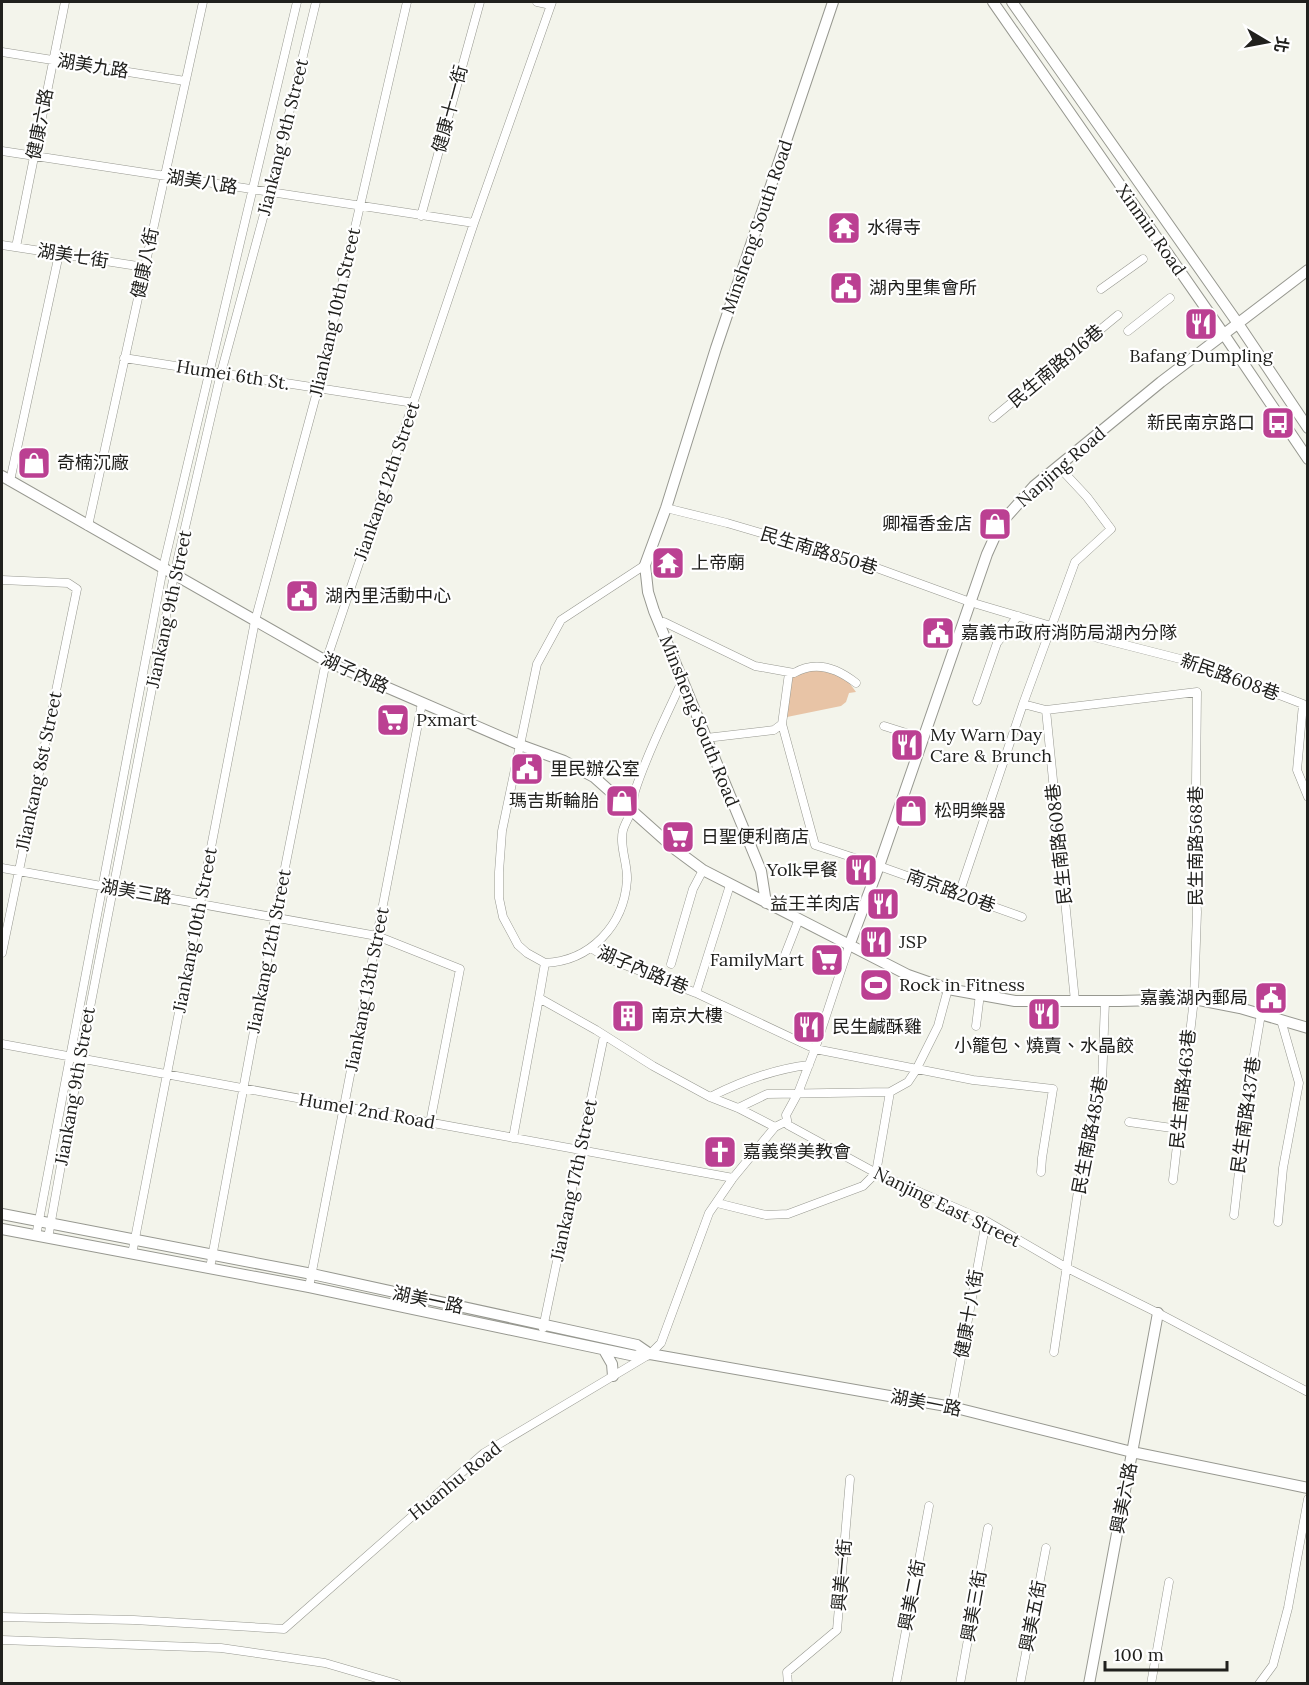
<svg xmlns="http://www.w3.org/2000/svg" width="1309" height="1685" font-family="Lora,'Noto Sans TC',serif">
	<rect width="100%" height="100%" fill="#f3f4eb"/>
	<path fill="#e8c4a6" d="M806,669C830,670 842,671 856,692L849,693L846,702L841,706L787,717V702L791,677Z"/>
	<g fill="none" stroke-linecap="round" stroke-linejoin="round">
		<g stroke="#979890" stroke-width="9">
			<path id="street" d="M537,2L551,5
				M2,52L185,81
				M2,151L474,223
				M421,216L480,2
				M2,245L144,267
				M16,247L65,2
				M1101,289L1143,259
				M1128,331L1170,298
				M124,358L414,403
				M993,418L1118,315
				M10,481L59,254
				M666,508L727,523L863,563L970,602L1051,626L1196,663L1303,704L1297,770L1308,797
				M88,526L203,2
				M2,580L68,583L77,589L2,953
				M659,623L664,622L755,666L794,673C816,660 837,668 856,683
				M977,701L997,643L1018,616
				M1023,704L1046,710L1197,692L1195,874L1197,912L1194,999L1173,1180
				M1046,710L1075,1001
				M782,724L815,845L879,866L1022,917
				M884,726L922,738
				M706,738L774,730L782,724L789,673
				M2,868L377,936L460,969L430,1123
				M959,894L1023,704L1075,562L1111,529L1087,497L1059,467
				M849,946L815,1049L798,1093L786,1115L788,1125L876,1173L986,1221L1067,1268L1158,1313L1308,1392
				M591,948L607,958L696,993L815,1049L973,1080L1053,1089L1042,1158L1041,1172
				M545,963L527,953L518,945L503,917L499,898V872L502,831L537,664L561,620L645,565
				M545,963C590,961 624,926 627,880C628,864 619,846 623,830C625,823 630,816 632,809C634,803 633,797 635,791C647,753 666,717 682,681
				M671,964L693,889L703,870
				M781,965L799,919
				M696,993L730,885
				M539,998L545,963
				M976,1026L980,994
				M2,1044L733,1178
				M710,1097C742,1081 773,1069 809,1065
				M738,1108L767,1094L890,1092L908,1082L916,1070L938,1026L948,989
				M1129,1122L1179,1129
				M513,1138L539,998L596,1030L653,1066L710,1097L738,1108L775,1127
				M717,1203L766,1215L788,1214L863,1186L876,1173L890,1092
				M1234,1215L1249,1085L1261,1014
				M1278,1222L1283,1168L1299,1083L1281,1020
				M36,1236L163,568L297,2
				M48,1238L80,1059L174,575L221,373L270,192L316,2
				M132,1254L255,621L318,388L407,2
				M210,1268L275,918L326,661L474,223L552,2
				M309,1287L422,703
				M543,1328L604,1036
				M1054,1352L1078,1191L1096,1094L1102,1084L1105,1001
				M952,1407L986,1221
				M2,1617L134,1620L284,1629L484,1453L650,1354L661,1343L709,1213L733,1178L775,1127L787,1121
				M2,1640L221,1648L325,1663L397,1684
				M788,1684L787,1672L837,1630L850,1479
				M896,1684L929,1506
				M960,1684L988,1528
				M1020,1684L1046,1548
				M1151,1684L1169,1582
				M1259,1684L1273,1665L1288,1608L1308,1499"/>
		</g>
		<g stroke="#979890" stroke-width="12">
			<path id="secondary" d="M993,2L1223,333L1308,459
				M1012,2L1237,322L1308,428
				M2,476L326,661L520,745L564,761L594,777L676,850L703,870L908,975L948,989L1015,1001H1120L1194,999L1240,1008L1308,1028
				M766,903L761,871L654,611L648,592L645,565L666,508L716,348L833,2
				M849,946L879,866L987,554L1001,523L1034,486L1161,382L1308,270
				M2,1214L312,1274L637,1345L650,1354L952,1407L1132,1452L1308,1488
				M2,1229L309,1287L635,1356L650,1354
				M604,1350L612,1364L613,1376
				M1089,1684L1158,1313"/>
		</g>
		<use href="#street" stroke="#fff" stroke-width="8"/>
		<use href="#secondary" stroke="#fff" stroke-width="10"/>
	</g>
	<defs>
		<g id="temple-square" transform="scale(1.725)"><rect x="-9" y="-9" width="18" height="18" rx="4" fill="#bb4092" stroke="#fff"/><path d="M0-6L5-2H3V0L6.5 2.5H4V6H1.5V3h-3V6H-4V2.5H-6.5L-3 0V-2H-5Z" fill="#fff"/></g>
		<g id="civic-square" transform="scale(1.725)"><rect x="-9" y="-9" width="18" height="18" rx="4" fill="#bb4092" stroke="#fff"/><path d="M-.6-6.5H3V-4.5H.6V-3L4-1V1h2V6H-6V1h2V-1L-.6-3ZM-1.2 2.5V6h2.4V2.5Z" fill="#fff"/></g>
		<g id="restaurant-square" transform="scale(1.725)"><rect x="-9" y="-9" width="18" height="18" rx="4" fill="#bb4092" stroke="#fff"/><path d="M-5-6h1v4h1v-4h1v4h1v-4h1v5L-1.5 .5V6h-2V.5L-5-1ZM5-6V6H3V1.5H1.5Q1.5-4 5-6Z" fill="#fff"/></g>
		<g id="bus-square" transform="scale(1.725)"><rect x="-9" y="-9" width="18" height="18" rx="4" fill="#bb4092" stroke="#fff"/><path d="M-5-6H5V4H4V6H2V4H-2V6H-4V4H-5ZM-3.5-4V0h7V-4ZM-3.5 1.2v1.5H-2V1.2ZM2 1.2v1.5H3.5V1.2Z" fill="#fff"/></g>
		<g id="shop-square" transform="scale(1.725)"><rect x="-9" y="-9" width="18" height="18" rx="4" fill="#bb4092" stroke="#fff"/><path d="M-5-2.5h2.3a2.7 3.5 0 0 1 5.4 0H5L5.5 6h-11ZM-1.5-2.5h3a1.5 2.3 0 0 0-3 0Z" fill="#fff"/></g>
		<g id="supermarket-square" transform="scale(1.725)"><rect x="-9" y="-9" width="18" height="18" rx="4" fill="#bb4092" stroke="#fff"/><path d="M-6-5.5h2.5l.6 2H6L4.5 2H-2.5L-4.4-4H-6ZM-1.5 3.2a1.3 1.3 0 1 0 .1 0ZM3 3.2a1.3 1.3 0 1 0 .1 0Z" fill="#fff"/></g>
		<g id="stadium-square" transform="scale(1.725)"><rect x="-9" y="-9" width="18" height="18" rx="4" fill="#bb4092" stroke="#fff"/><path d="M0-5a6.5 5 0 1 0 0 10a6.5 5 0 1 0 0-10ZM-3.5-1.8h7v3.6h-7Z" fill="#fff"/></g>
		<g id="building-square" transform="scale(1.725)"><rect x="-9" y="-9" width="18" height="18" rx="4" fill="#bb4092" stroke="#fff"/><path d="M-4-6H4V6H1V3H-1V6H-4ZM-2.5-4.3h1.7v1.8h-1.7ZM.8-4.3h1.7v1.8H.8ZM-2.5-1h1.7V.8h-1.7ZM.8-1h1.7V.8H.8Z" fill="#fff"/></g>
		<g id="church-square" transform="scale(1.725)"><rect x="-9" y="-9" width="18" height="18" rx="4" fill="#bb4092" stroke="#fff"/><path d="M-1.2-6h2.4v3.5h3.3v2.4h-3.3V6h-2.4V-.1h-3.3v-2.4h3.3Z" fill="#fff"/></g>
	</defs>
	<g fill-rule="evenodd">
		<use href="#temple-square" x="844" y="228"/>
		<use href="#civic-square" x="846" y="288"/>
		<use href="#restaurant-square" x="1201" y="324"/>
		<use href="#bus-square" x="1278" y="423"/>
		<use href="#shop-square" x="34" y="463"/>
		<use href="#shop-square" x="995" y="524"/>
		<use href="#temple-square" x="668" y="563"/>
		<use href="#civic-square" x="302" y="596"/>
		<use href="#civic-square" x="938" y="633"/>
		<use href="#supermarket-square" x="393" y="720"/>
		<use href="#restaurant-square" x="907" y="745"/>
		<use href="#civic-square" x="527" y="769"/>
		<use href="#shop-square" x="622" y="801"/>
		<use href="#shop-square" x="911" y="811"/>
		<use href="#supermarket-square" x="678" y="837"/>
		<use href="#restaurant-square" x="861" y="870"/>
		<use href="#restaurant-square" x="883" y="904"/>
		<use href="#restaurant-square" x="876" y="942"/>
		<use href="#supermarket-square" x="827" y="960"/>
		<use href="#stadium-square" x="876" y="985"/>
		<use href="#civic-square" x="1271" y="998"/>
		<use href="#restaurant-square" x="1044" y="1014"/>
		<use href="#building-square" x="628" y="1016"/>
		<use href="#restaurant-square" x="809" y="1027"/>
		<use href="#church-square" x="720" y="1152"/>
	</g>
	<g text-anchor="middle" stroke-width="4.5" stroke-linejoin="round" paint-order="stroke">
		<g font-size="18" fill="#20201d" stroke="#fff">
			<text transform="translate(93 66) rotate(9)" y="6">湖美九路</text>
			<text transform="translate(450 109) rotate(-75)" y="6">健康十一街</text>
			<text transform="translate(40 124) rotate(-79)" y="6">健康六路</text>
			<text transform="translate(283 137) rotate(-76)" y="6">Jiankang 9th Street</text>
			<text transform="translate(202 182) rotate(9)" y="6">湖美八路</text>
			<text transform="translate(757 227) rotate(-71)" y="6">Minsheng South Road</text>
			<text transform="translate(1151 230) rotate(55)" y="6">Xinmin Road</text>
			<text transform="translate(73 256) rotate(9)" y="6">湖美七街</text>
			<text transform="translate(145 263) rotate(-78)" y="6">健康八街</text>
			<text transform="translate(335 312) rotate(-77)" y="6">Jliankang 10th Street</text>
			<text transform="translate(1056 366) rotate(-40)" y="6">民生南路916巷</text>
			<text transform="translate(233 375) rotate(9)" y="6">Humei 6th St.</text>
			<text transform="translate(1061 467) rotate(-41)" y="6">Nanjing Road</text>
			<text transform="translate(387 481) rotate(-71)" y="6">Jiankang 12th Street</text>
			<text transform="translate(819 551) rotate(17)" y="6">民生南路850巷</text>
			<text transform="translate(169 609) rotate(-78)" y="6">Jiankang 9th Street</text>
			<text transform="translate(355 673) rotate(25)" y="6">湖子內路</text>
			<text transform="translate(1230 677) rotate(20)" y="6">新民路608巷</text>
			<text transform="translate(699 721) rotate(68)" y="6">Minsheng South Road</text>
			<text transform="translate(39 771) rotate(-78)" y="6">Jliankang 8st Street</text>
			<text transform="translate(1059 844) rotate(-96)" y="6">民生南路608巷</text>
			<text transform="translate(1196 846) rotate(-90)" y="6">民生南路568巷</text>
			<text transform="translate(951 891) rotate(20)" y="6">南京路20巷</text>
			<text transform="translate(136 892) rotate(10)" y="6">湖美三路</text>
			<text transform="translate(195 930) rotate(-79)" y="6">Jiankang 10th Street</text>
			<text transform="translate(269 951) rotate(-79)" y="6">Jiankang 12th Street</text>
			<text transform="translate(643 970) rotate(23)" y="6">湖子內路1巷</text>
			<text transform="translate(367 989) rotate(-79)" y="6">Jiankang 13th Street</text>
			<text transform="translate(75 1086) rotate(-80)" y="6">Jiankang 9th Street</text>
			<text transform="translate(1183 1089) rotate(-84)" y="6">民生南路463巷</text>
			<text transform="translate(367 1111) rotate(10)" y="6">Humel 2nd Road</text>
			<text transform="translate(1246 1115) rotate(-82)" y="6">民生南路437巷</text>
			<text transform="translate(1090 1135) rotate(-79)" y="6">民生南路485巷</text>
			<text transform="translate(574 1180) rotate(-78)" y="6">Jiankang 17th Street</text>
			<text transform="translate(947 1207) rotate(26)" y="6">Nanjing East Street</text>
			<text transform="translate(428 1300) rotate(12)" y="6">湖美一路</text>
			<text transform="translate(969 1314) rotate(-80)" y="6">健康十八街</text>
			<text transform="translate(926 1403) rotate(11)" y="6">湖美一路</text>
			<text transform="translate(455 1481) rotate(-39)" y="6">Huanhu Road</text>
			<text transform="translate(1124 1498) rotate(-79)" y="6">興美六路</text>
			<text transform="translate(842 1575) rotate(-85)" y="6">興美一街</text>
			<text transform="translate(912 1595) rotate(-79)" y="6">興美二街</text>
			<text transform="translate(974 1606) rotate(-80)" y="6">興美三街</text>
			<text transform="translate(1033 1616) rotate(-79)" y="6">興美五街</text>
		</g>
		<g font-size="18" fill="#20201d" stroke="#fff" text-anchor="start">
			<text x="867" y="234">水得寺</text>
			<text x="869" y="294">湖內里集會所</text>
			<text x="1201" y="362" text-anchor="middle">Bafang Dumpling</text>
			<text x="1255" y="429" text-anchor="end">新民南京路口</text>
			<text x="57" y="469">奇楠沉廠</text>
			<text x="972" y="530" text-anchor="end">卿福香金店</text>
			<text x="691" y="569">上帝廟</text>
			<text x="325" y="602">湖內里活動中心</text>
			<text x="961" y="639">嘉義市政府消防局湖內分隊</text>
			<text x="416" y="726">Pxmart</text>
			<text x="930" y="741">My Warn Day<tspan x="930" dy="21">Care &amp; Brunch</tspan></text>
			<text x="550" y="775">里民辦公室</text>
			<text x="599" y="807" text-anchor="end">瑪吉斯輪胎</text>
			<text x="934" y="817">松明樂器</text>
			<text x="701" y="843">日聖便利商店</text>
			<text x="838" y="876" text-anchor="end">Yolk早餐</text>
			<text x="860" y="910" text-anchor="end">益王羊肉店</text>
			<text x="899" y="948">JSP</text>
			<text x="804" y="966" text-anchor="end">FamilyMart</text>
			<text x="899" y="991">Rock in Fitness</text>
			<text x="1248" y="1004" text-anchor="end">嘉義湖內郵局</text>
			<text x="651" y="1022">南京大樓</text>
			<text x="832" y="1033">民生鹹酥雞</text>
			<text x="1044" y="1052" text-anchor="middle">小籠包、燒賣、水晶餃</text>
			<text x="743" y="1158">嘉義榮美教會</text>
		</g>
	</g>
	<rect width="1309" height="1685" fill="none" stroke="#20201d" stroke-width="6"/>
	<g transform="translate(1267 42) rotate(100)" stroke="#ffffff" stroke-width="4.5" paint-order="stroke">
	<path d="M0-4.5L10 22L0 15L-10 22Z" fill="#20201d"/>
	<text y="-9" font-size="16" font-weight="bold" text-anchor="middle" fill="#20201d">北</text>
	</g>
	<path d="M1105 1661v9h122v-9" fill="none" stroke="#20201d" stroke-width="3"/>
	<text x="1114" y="1661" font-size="18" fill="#20201d" stroke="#ffffff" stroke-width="4.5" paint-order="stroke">100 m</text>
</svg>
